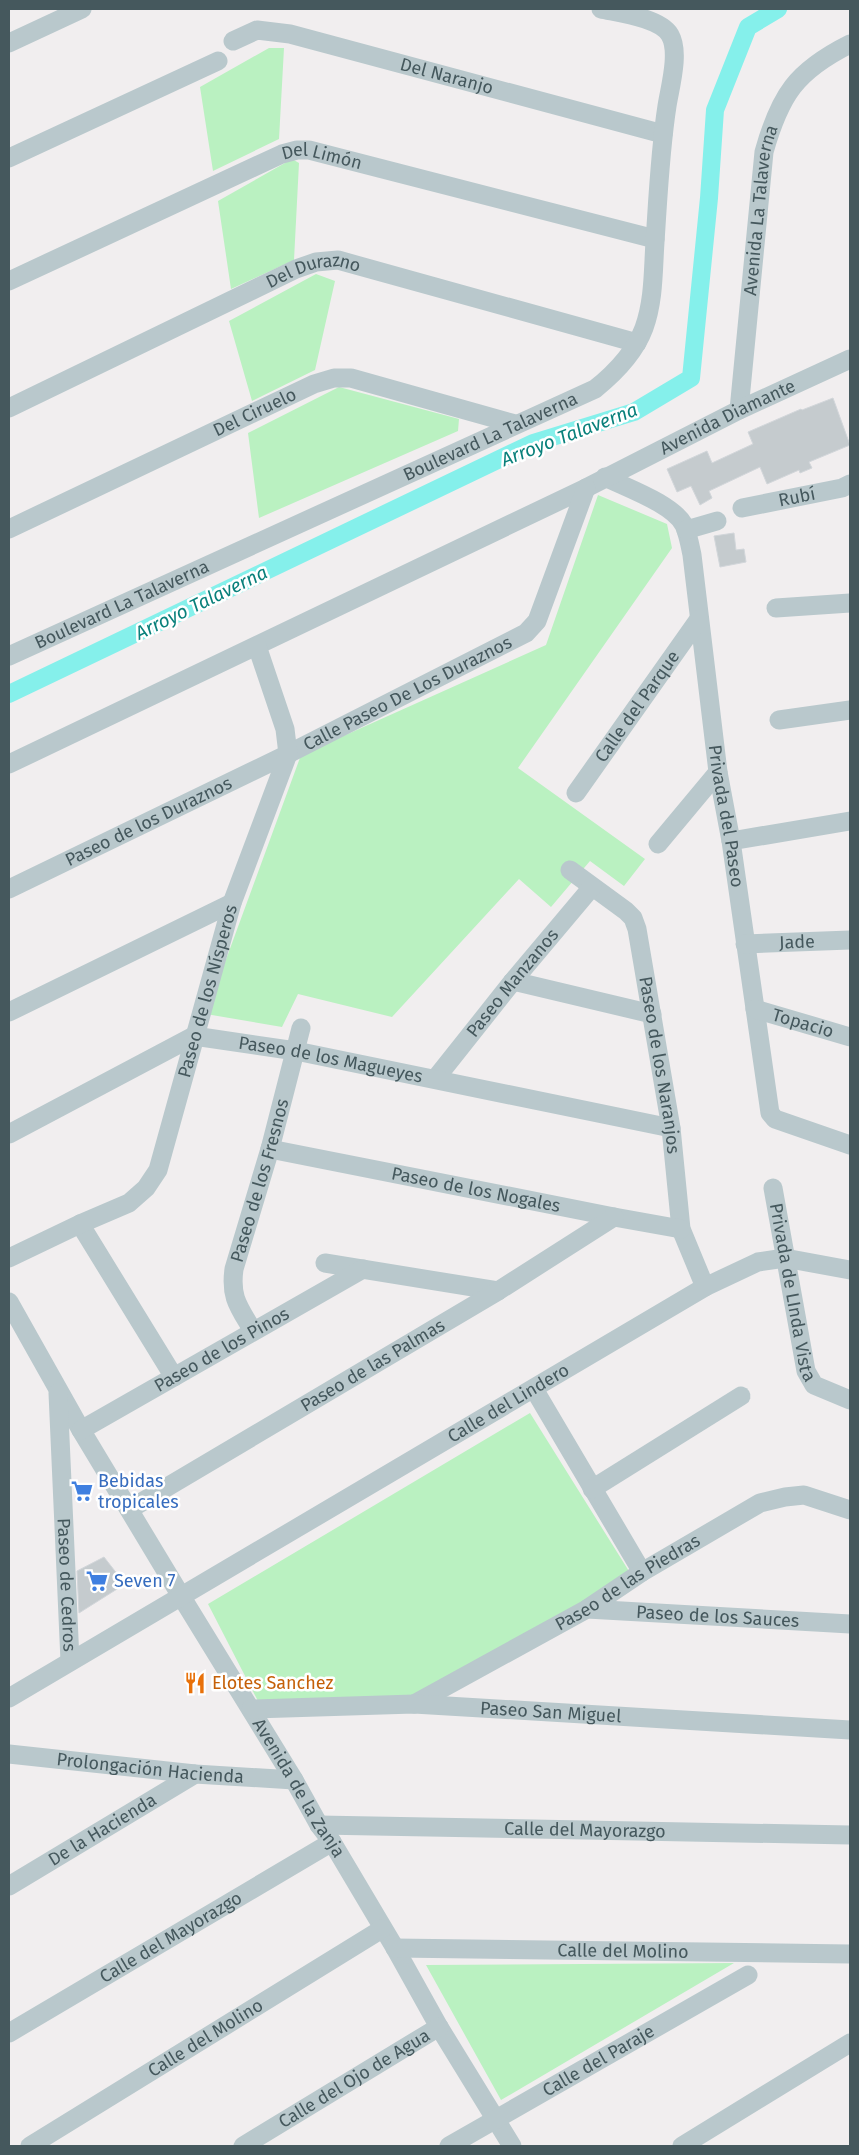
<svg xmlns="http://www.w3.org/2000/svg" width="859" height="2155" font-family="'Fira Sans',sans-serif">
	<rect width="100%" height="100%" fill="#f1eeef"/>
	<path fill="#baf1c1" d="M269,48H284L279,139L213,171L200,87Z
		M292,159L299,163L294,260L231,289L218,201Z
		M316,274L335,281L315,370L252,401L229,321Z
		M339,387L459,419L458,431L259,518L248,433Z
		M598,495L667,524L672,548L518,768L645,859L624,886L590,861L551,907L519,879L392,1017L298,994L282,1027L206,1014L301,755L546,645Z
		M530,1413L632,1576L410,1702L260,1705L208,1604Z
		M734,1963L501,2100L426,1965Z"/>
	<g fill="none" stroke-linecap="round" stroke-linejoin="round">
		<path stroke="#85f0eb" stroke-width="18" d="M9,694L533,443L634,412L691,378L709,198L715,110L748,27L778,9"/>
	</g>
	<path fill="#c5cbce" stroke="#d2d6da" d="M833,398L850,445L809,462L812,468L800,473L799,470L767,484L760,467L709,491L712,498L700,505L691,486L677,492L667,469L707,451L712,463L753,444L748,432L801,409L802,410Z
		M734,533L736,550L744,549L746,562L720,567L714,536Z
		M104,1557L125,1584L79,1613L77,1571Z"/>
	<g fill="none" stroke-linecap="round" stroke-linejoin="round">
		<g stroke="#b9c8cc" stroke-width="19">
			<path id="s1" d="M233,41L257,30L290,34L663,134"/>
			<path d="M9,43L82,9"/>
			<path d="M9,158L218,61"/>
			<path id="s2" d="M9,281L282,154L297,150H309L655,239"/>
			<path id="s3" d="M9,408L296,269L316,262L338,260L637,343"/>
			<path id="s4" d="M739,410L764,152C780,95 796,71 850,44"/>
			<path id="s5" d="M605,477C627,488 673,504 684,525C688,534 690,545 692,555L718,772L731,841L770,1113L775,1119L850,1145"/>
			<path id="s6" d="M742,508L842,488L850,484"/>
			<path id="s7" d="M9,529L314,384L334,378H351L515,424"/>
			<path d="M686,530L717,521"/>
			<path d="M776,608L850,603"/>
			<path id="s8" d="M9,656L595,389C615,373 635,352 644,328C654,300 653,271 655,242C658,197 660,151 667,106C670,87 680,52 670,35C660,18 619,13 601,9"/>
			<path d="M779,720L850,710"/>
			<path id="s9" d="M9,764L586,488L739,410L850,359"/>
			<path id="s10" d="M576,793L699,619"/>
			<path d="M731,841L850,821"/>
			<path d="M658,844L718,772"/>
			<path id="s11" d="M570,870L626,911L633,918L637,929L671,1128L681,1229L705,1287"/>
			<path id="s12" d="M9,889L288,754L526,633L537,621L586,488"/>
			<path id="s13" d="M745,944L850,940"/>
			<path d="M513,981L652,1014"/>
			<path id="s14" d="M755,1009L850,1037"/>
			<path d="M9,1012L232,903"/>
			<path id="s15" d="M436,1078L513,981L592,887"/>
			<path id="s16" d="M9,1134L194,1036L296,1051L671,1128"/>
			<path id="s17" d="M270,1149L614,1217L681,1229"/>
			<path id="s18" d="M773,1188L806,1371L814,1385L850,1400"/>
			<path d="M80,1224L174,1377"/>
			<path id="s19" d="M9,1258L80,1224L129,1203L146,1188L158,1170L232,903L288,754L285,729L257,646"/>
			<path d="M325,1263L498,1291"/>
			<path id="s20" d="M9,1302L81,1430L181,1596L294,1780L319,1825L332,1842L395,1948L439,2027L512,2146"/>
			<path id="s21" d="M253,1331C239,1307 230,1298 234,1269L270,1149L301,1028"/>
			<path d="M534,1389L642,1572"/>
			<path id="s22" d="M58,1393L70,1661"/>
			<path id="s23" d="M81,1430L363,1269"/>
			<path d="M592,1489L741,1396"/>
			<path id="s24" d="M130,1509L498,1291L614,1217"/>
			<path id="s25" d="M587,1609L850,1624"/>
			<path id="s26" d="M9,1698L705,1287L758,1262L785,1258L850,1270"/>
			<path id="s27" d="M414,1704L587,1609L642,1572L760,1503L785,1497L804,1495L850,1510"/>
			<path id="s28" d="M251,1709L414,1704L850,1730"/>
			<path id="s29" d="M9,1754L195,1774L294,1780"/>
			<path id="s30" d="M319,1825L850,1835"/>
			<path id="s31" d="M9,1886L195,1774"/>
			<path id="s32" d="M395,1948L850,1954"/>
			<path id="s33" d="M9,2033L332,1842"/>
			<path id="s34" d="M30,2146L382,1929"/>
			<path id="s35" d="M243,2146L439,2027"/>
			<path id="s36" d="M449,2146L748,1975"/>
			<path d="M682,2146L850,2043"/>
		</g>
	</g>
	<defs>
		<g id="supermarket-bare" transform="scale(1.725)"><path d="M-6-5.5h2.5l.6 2H6L4.5 2H-2.5L-4.4-4H-6ZM-1.5 3.2a1.3 1.3 0 1 0 .1 0ZM3 3.2a1.3 1.3 0 1 0 .1 0Z" fill="#3f7fe0" stroke="#fff" stroke-width="2.5" paint-order="stroke"/></g>
		<g id="restaurant-bare" transform="scale(1.725)"><path d="M-5-6h1v4h1v-4h1v4h1v-4h1v5L-1.5 .5V6h-2V.5L-5-1ZM5-6V6H3V1.5H1.5Q1.5-4 5-6Z" fill="#e8710a" stroke="#fff" stroke-width="2.5" paint-order="stroke"/></g>
	</defs>
	<g fill-rule="evenodd">
		<use href="#supermarket-bare" x="82" y="1491"/>
		<use href="#supermarket-bare" x="97" y="1581"/>
		<use href="#restaurant-bare" x="195" y="1683"/>
	</g>
	<g text-anchor="middle" stroke-width="5" stroke-linejoin="round" paint-order="stroke">
		<g font-size="18" fill="#45585d" stroke="#fff">
			<text dy="6" stroke="none"><textPath href="#s1" startOffset="222">Del Naranjo</textPath></text>
			<text dy="6" stroke="none"><textPath href="#s2" startOffset="342">Del Limón</textPath></text>
			<text dy="6" stroke="none"><textPath href="#s4" startOffset="201">Avenida La Talaverna</textPath></text>
			<text dy="6" stroke="none"><textPath href="#s3" startOffset="336">Del Durazno</textPath></text>
			<text dy="6" stroke="none"><textPath href="#s7" startOffset="272">Del Ciruelo</textPath></text>
			<text dy="6" stroke="none"><textPath href="#s9" startOffset="798">Avenida Diamante</textPath></text>
			<text dy="6" stroke="none"><textPath href="#s8" startOffset="529">Boulevard La Talaverna</textPath></text>
			<text dy="6" stroke="none"><textPath href="#s6" startOffset="56">Rubí</textPath></text>
			<text dy="6" stroke="none"><textPath href="#s8" startOffset="124">Boulevard La Talaverna</textPath></text>
			<text dy="6" stroke="none"><textPath href="#s12" startOffset="444">Calle Paseo De Los Duraznos</textPath></text>
			<text dy="6" stroke="none"><textPath href="#s10" startOffset="106">Calle del Parque</textPath></text>
			<text dy="6" stroke="none"><textPath href="#s5" startOffset="388">Privada del Paseo</textPath></text>
			<text dy="6" stroke="none"><textPath href="#s12" startOffset="155">Paseo de los Duraznos</textPath></text>
			<text dy="6" stroke="none"><textPath href="#s13" startOffset="52">Jade</textPath></text>
			<text dy="6" stroke="none"><textPath href="#s15" startOffset="122">Paseo Manzanos</textPath></text>
			<text dy="6" stroke="none"><textPath href="#s19" startOffset="362">Paseo de los Nísperos</textPath></text>
			<text dy="6" stroke="none"><textPath href="#s14" startOffset="50">Topacio</textPath></text>
			<text dy="6" stroke="none"><textPath href="#s16" startOffset="348">Paseo de los Magueyes</textPath></text>
			<text dy="6" stroke="none"><textPath href="#s11" startOffset="229">Paseo de los Naranjos</textPath></text>
			<text dy="6" stroke="none"><textPath href="#s21" startOffset="159">Paseo de los Fresnos</textPath></text>
			<text dy="6" stroke="none"><textPath href="#s17" startOffset="210">Paseo de los Nogales</textPath></text>
			<text dy="6" stroke="none"><textPath href="#s18" startOffset="106">Privada de LInda Vista</textPath></text>
			<text dy="6" stroke="none"><textPath href="#s23" startOffset="162">Paseo de los Pinos</textPath></text>
			<text dy="6" stroke="none"><textPath href="#s24" startOffset="282">Paseo de las Palmas</textPath></text>
			<text dy="6" stroke="none"><textPath href="#s26" startOffset="580">Calle del Lindero</textPath></text>
			<text dy="6" stroke="none"><textPath href="#s27" startOffset="246">Paseo de las Piedras</textPath></text>
			<text dy="6" stroke="none"><textPath href="#s22" startOffset="192">Paseo de Cedros</textPath></text>
			<text dy="6" stroke="none"><textPath href="#s25" startOffset="131">Paseo de los Sauces</textPath></text>
			<text dy="6" stroke="none"><textPath href="#s28" startOffset="300">Paseo San Miguel</textPath></text>
			<text dy="6" stroke="none"><textPath href="#s29" startOffset="142">Prolongación Hacienda</textPath></text>
			<text dy="6" stroke="none"><textPath href="#s20" startOffset="566">Avenida de la Zanja</textPath></text>
			<text dy="6" stroke="none"><textPath href="#s31" startOffset="109">De la Hacienda</textPath></text>
			<text dy="6" stroke="none"><textPath href="#s30" startOffset="266">Calle del Mayorazgo</textPath></text>
			<text dy="6" stroke="none"><textPath href="#s33" startOffset="188">Calle del Mayorazgo</textPath></text>
			<text dy="6" stroke="none"><textPath href="#s32" startOffset="228">Calle del Molino</textPath></text>
			<text dy="6" stroke="none"><textPath href="#s34" startOffset="206">Calle del Molino</textPath></text>
			<text dy="6" stroke="none"><textPath href="#s36" startOffset="172">Calle del Paraje</textPath></text>
			<text dy="6" stroke="none"><textPath href="#s35" startOffset="130">Calle del Ojo de Agua</textPath></text>
		</g>
		<g font-size="18" fill="#366cbe" stroke="#fff" text-anchor="start">
			<text x="98" y="1487">Bebidas<tspan x="98" dy="21">tropicales</tspan></text>
			<text x="114" y="1587">Seven 7</text>
		</g>
		<g font-size="18" fill="#c56008" stroke="#fff" text-anchor="start">
			<text x="212" y="1689">Elotes Sanchez</text>
		</g>
		<g font-size="19" font-style="italic" fill="#09807b" stroke="#fff">
			<text transform="translate(569 434) rotate(-21)" y="7">Arroyo Talaverna</text>
			<text transform="translate(201 602) rotate(-26)" y="7">Arroyo Talaverna</text>
		</g>
	</g>
	<rect width="859" height="2155" fill="none" stroke="#45585d" stroke-width="20"/>
</svg>
